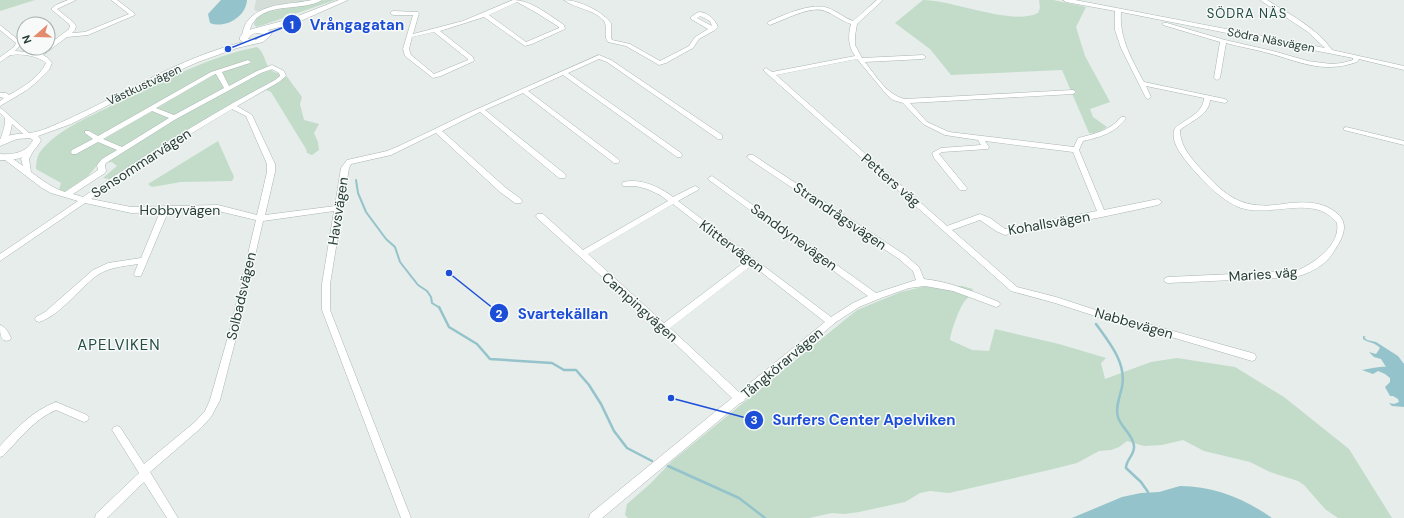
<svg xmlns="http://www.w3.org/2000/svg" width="1404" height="518" font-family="'DM Sans',sans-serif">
	<rect width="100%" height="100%" fill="#e6edea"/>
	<path fill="#d5ddd9" d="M256,0H325L264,13L254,10Z"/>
	<path fill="#c2dcc9" d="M0,0H35L0,11Z
		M325,0H335L266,24L256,27L254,24L256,18L264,13Z
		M923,0C953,0 1012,26 1038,13L1040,8L1039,0H1053L1086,7L1076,27L1085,56L1110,102L1090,109L1093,117L1107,127C1100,132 1096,134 1089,133L1062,70L951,75L930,49L895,23Z
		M257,47C269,56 262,74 285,74L302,97L300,104L304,120L319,124L314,133L318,142L319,150L312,155L307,153L306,149L271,92L266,90L225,111L139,167L133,165L110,179L103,178L117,166L112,162L99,163L88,176L64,192L59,190L61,183L36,169C36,164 37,156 40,152C57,130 87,118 111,106C156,84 209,56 257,47Z
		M218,141L234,177L232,181L181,182L152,187L148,184Z
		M962,286L973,289C970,298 969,296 964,302C959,309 951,331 950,340L972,350L989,351L995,329L1059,344L1106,358L1101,363L1105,379L1151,362L1177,358L1235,367L1284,397L1349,449L1392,518H1338L1325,509L1304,485L1298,481L1270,472L1250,462L1204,451L1183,440L1162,445L1144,446L1127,441L1119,447L1111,450L1099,451L1077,463L1049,470L949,493L930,491L920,493L905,502L859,512L844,514L832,513L809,518H628L625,515L627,504L650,484L672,461L857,310L901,292L922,287Z"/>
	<path fill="#95c3cb" d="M221,0H247C246,17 225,29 210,23L208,14Z
		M1363,336H1366L1364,337L1367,340L1376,342L1398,356L1404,364V407L1392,406L1389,403L1394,404L1399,402L1398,399L1393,396H1390L1385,387L1390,382V378L1385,374L1378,371L1373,374L1362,370C1371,369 1378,366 1386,367L1381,359L1374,357L1369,352L1376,354L1380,348C1375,342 1368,343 1363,339Z
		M1180,486C1214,486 1245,499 1272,518H1072L1122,497L1141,493L1159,492Z"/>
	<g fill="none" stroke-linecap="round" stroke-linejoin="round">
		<path stroke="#95c3cb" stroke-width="2" d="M356,180L358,193L366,212L386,239L395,247L400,262L418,285L427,291L431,297L432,303L440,308"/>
		<path stroke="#95c3cb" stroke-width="2.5" d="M439,307L449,327L477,344L490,359L552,363L564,370H576L589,385L601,404L614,431L627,448L652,461
			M1096,324C1109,342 1127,363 1122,387C1120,397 1115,407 1118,417C1121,428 1133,434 1134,446C1135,455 1126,459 1126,468L1141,482L1148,492
			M668,466L739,498L765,518"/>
		<g stroke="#a9b5b1" stroke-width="1">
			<path id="minor" d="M68,0H76L57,9L73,22L76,26L75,30L72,33L85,32L129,14L111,0H117L134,13L135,15L88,35L67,37L43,55L48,58L52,63L49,70L39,80L27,90L0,106V101L4,98L0,97V93H6L9,95C23,87 39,78 46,63C40,56 20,53 11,55C7,56 4,60 0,62V57L14,47L16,43L0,30V25L22,43L15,51L38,53L44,48H48V45L69,29L70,26L69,24L51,9L56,5Z
				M312,0H322C303,12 266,1 252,24C250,28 249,33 247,36L242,35C243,31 244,27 246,23C260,2 291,5 312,0Z
				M513,0C531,0 549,15 564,25L565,29L532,44L525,46L484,17L440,31L473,57L474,61L441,76L433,78L405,56L403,49L413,15H393L390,13L393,11L418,12L419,13L413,34L463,21ZM517,2L537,13L559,27V28L526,42L489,15ZM434,32L468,59V60L434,74L411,55L409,49L412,37Z
				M564,0C579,0 602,11 611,23V38L612,40L630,44L660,61L689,46L695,37L708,29L691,19V17C694,15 697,12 700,12C709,13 715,20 718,27L715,30L699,39L693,48L666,63L659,65L626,46L608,42C603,36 608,27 604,21C594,9 576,9 564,0ZM700,16L710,21L712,26L697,18Z
				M877,0H883L857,24L855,36V45L862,58L923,55L926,57L923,59L865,62C875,75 888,96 905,99L1073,90L1076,92L1073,94L910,103L927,122L949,132L1074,147L1078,138C1094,134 1110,131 1121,117H1125L1126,118C1116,133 1100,137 1083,141L1079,150L1104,210L1158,199L1162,202L1158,205L1102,217L1005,235L996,231L980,220L952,230L1017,287L1056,297L1123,319L1148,324L1252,353L1255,354L1256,357L1255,360L1252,361L1148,330L1123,325L1055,303L1011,291L763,70L766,68L772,72L855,56C848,46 848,36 851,24C841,21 834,14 825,11C811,5 784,20 770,25L767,23L768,22C783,15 812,2 828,8C837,11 844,18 853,21ZM857,59L887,95L893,100L903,103L923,124L945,135L978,140L981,145L941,148L932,153L934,158L960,190H966L967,188L939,154L942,152L988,149L989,147L985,141L1073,152L1097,211L1005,229L990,218L980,214L947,226L776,75Z
				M1063,0H1075L1325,48L1308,32L1260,0H1267C1289,14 1317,28 1332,50L1404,66V70L1359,59L1357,62C1322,74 1301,62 1268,53C1254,49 1240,47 1226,43L1220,78L1217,80L1214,78L1220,42L1163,25V23H1167L1225,40L1273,51L1308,61L1331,64L1342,63L1353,60V58L1121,12C1119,38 1132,60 1144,82L1225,99L1228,101L1225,103L1210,100C1209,115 1191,121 1180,130C1180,146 1191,158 1201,169C1227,198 1243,210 1283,204C1297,202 1311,201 1325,206C1345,215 1349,226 1338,245C1334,251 1330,259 1323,264C1315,270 1306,274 1296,277L1168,283L1165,282L1164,280L1165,278L1168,277L1296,271C1313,264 1341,245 1337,223C1314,193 1273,218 1241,208C1221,201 1199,177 1186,161C1179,152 1170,139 1175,128C1185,119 1203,114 1204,98L1146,86L1151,97L1148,99L1146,98L1121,48L1115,30V11L1066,2Z
				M599,55L611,60L722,135V139H718L607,62L599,59L568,73L681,153L682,155L681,157H677L563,75L528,91L618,159L620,161L618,163H614L523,93L485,110L565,174L566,176L565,178H559L480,112L442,131L506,188L521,199L522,201L521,203H515L500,192L436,133L391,155L351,164L349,168L330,284V310L411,518H401L322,310V284L334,211L263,221L239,326L220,400L211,417L201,428L150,472L178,518H167L144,482L107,518H95L96,514L139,473L114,433L112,430L114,427L117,426L120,427L144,464L195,422L205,411L210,400L231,326L256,220L218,211L168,212L141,276H135L134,274L138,264C125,266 111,267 99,274C80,287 61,315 39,322L36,321L35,319L36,317L45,312L93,270L108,263L141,258L160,212L131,213L85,203L0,261V254L78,201L51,193L42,188L5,160L3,158L5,156H9L23,166L21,159L30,146H34L35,148L29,159L31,172C42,180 52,188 65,192L98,170L97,165L102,159L117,150L98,142L76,154H72L71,152L72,150L93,139L85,133V131H89L98,136L211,72L248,60L251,62L250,63L222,72L229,86L257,71L272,65L284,71L286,76L279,82L237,106L252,115L275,164V172L265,215L335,206L341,168L347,160L387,151L399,146L466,114ZM272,69L279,73L280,76L275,80C209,115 145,155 83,197L73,194L105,173L106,171L105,165L106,163L176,119L261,73ZM215,74H216L224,88L174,115L156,108ZM232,109L246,116L267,164V172L257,215L218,205L131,207L91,199L172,145ZM152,111L169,118L122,147L103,139Z
				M0,108L2,109L30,134V136H26L12,124L10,134L2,145H0C0,135 6,128 5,118L0,113Z
				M1346,127L1404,141V145L1344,130V128Z
				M749,155H753L905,255L919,267L924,279C951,282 974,292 999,302L1000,304L999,306L996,307L953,291L925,286L909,288L881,298L859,307L836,322L745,399L743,402L740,403L602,518H589L590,514L732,398L661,330L537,218L536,216L537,214H543L583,250L668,201L660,195L647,189L636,186H623L622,184L623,182C641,178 660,187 673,197L695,186L699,188L698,190L678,201L831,317L853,303L868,296L709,180L708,178L712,176L876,293L916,280L913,271L899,259L749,159L747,157ZM673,204L746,261L664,323L588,254ZM752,265L825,322L739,392L670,328Z
				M0,325C5,326 9,333 11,338L10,340C0,344 0,332 0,325Z
				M56,402L87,415L89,418L87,421L84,422L56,410C34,419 19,440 3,456L0,457V446C17,428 32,411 56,402Z"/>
		</g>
		<g stroke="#a9b5b1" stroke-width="1">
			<path id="tertiary" d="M339,0H348L296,23L268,30L272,34L263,42L237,48L198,62L160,79L71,124L38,136L41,140C34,156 17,161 0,160V154C12,155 27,153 33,140L30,138L17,139L0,146V139C10,134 18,134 29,133C41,132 54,125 64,121C124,94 179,58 243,42L240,40V37L245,31L290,19ZM256,33L264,34L256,40L248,39L251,35Z"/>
		</g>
		<use href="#minor" fill="#fff" fill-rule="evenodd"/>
		<use href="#tertiary" fill="#fff" fill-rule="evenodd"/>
	</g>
	<g text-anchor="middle" stroke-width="3" stroke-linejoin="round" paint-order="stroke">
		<g font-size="12" fill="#273e37" stroke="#f7faf8">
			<text transform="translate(1271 40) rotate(11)" y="4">Södra Näsvägen</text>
			<text transform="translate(144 85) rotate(-25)" y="4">Västkustvägen</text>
		</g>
		<g font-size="13" letter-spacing="1" fill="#254e44" stroke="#f7faf8">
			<text x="1247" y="18">SÖDRA NÄS</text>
		</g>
		<g font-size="14" fill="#273e37" stroke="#f7faf8">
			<text transform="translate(141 163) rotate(-33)" y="5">Sensommarvägen</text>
			<text transform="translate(891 180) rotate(41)" y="5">Petters väg</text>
			<text x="180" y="215">Hobbyvägen</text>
			<text transform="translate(338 211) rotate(-81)" y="5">Havsvägen</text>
			<text transform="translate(840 216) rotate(34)" y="5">Strandrågsvägen</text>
			<text transform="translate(1049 223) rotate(-10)" y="5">Kohallsvägen</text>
			<text transform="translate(794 237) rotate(36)" y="5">Sanddynevägen</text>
			<text transform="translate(732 246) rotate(37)" y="5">Klittervägen</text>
			<text transform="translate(1263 274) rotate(-4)" y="5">Maries väg</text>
			<text transform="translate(241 296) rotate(-77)" y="5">Solbadsvägen</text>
			<text transform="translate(640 307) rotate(42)" y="5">Campingvägen</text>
			<text transform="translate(1134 323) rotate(16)" y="5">Nabbevägen</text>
			<text transform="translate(782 363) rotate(-40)" y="5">Tångkörarvägen</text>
		</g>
		<g font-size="15" letter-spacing="1" fill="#254e44" stroke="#f7faf8">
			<text x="119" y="350">APELVIKEN</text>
		</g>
	</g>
	<path fill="none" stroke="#1d4ed8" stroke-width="1.5" d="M228 49L292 24M449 273L499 313M671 398L754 420"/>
	<g fill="#1d4ed8" stroke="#f7faf8" stroke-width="1.5">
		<circle cx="228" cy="49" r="4"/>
		<circle cx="449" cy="273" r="4"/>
		<circle cx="671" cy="398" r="4"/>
		<circle cx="292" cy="24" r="10"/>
		<circle cx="499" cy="313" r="10"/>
		<circle cx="754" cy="420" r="10"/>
	</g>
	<g font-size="12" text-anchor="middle" font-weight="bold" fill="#fff">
		<text x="292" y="29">1</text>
		<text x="499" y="318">2</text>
		<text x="754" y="424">3</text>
	</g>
	<g font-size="15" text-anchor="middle" font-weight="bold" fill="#1d4ed8" stroke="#f7faf8" stroke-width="3" stroke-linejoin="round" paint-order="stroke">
		<text x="357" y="30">Vrångagatan</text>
		<text x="563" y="319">Svartekällan</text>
		<text x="864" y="425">Surfers Center Apelviken</text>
	</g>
	<g transform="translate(36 36) rotate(250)"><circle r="19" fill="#f7faf8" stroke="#a4afab"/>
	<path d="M0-3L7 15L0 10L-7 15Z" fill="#e38b6f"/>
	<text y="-6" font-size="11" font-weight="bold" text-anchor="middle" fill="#273e37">N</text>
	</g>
</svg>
